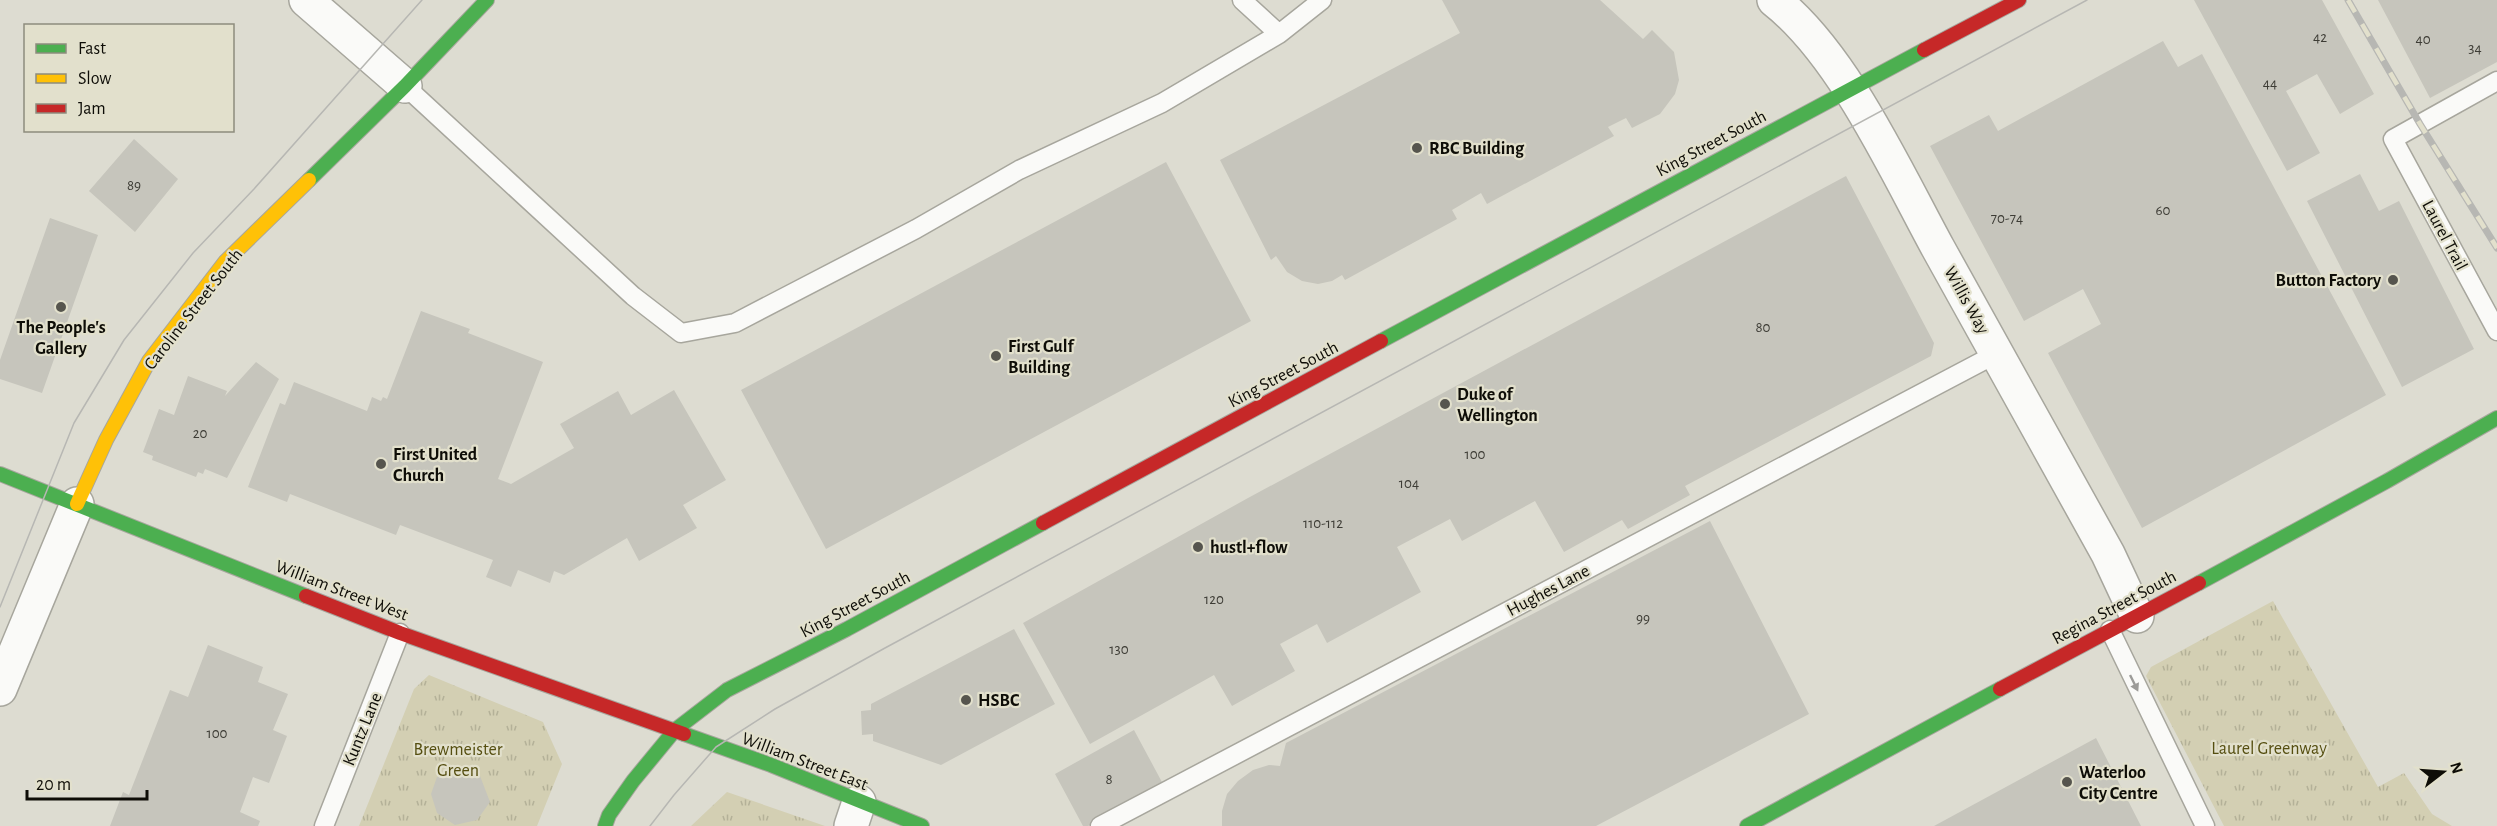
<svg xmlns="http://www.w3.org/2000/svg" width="2497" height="826" font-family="'Alegreya Sans',sans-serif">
	<defs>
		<pattern id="grass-tufts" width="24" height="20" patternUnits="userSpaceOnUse" patternTransform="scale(1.5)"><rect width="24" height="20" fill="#d3cfb3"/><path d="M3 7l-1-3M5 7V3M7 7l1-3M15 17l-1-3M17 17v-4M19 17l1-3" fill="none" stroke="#b4b198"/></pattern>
	</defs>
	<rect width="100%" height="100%" fill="#dddcd1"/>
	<path fill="url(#grass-tufts)" d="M2273,601L2378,787L2404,773L2432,814L2452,826H2224L2146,676L2151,667Z
		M429,675L543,722L562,764L537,826H359L414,689Z
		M727,792L825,826H691Z"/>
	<path fill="#c6c5bc" d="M1442,0H1600L1643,39L1652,30L1674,52L1679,80L1675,94L1660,114L1632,128L1626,118L1608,127L1614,136L1487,204L1481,193L1452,210L1457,219L1345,280L1342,275L1332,281L1318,284L1302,281L1287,272L1276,256L1271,260L1220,160L1460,33Z
		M2194,0H2322L2374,94L2340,114L2317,74L2286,91L2320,153L2287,171Z
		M2378,0H2497V62L2430,98Z
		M2163,41L2178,67L2202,54L2386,395L2142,528L2048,353L2101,324L2083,289L2024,321L1930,146L1989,115L1998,131Z
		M134,139L178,179L135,232L89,191Z
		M1166,162L1251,321L826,549L741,390Z
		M2360,174L2379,211L2399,201L2474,349L2402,387L2307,201Z
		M1846,176L1934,343L1931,356L1685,486L1690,495L1628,529L1622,520L1564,552L1535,501L1462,541L1450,519L1397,547L1421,592L1327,643L1317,624L1280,644L1295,671L1232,706L1214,675L1090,744L1023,623L1248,498Z
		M50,218L98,235L42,393L0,379V360Z
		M421,311L470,329L468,333L543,362L498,479L511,484L574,448L560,424L618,391L631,415L674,390L726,480L683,505L697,528L639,561L627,538L564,575L554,571L550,583L518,570L511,587L486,577L493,560L400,525L396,535L290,494L287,502L248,487L280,403L285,405L294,382L367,411L372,397L381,401L383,397L387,399Z
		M256,362L279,379L227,478L205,469L203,474L198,472L196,477L152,460L153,456L143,452L159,409L174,415L188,376L227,391L225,396Z
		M1710,521L1809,714L1596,826H1222V811L1227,794L1238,781L1253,770L1269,765L1280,766L1286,743Z
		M1014,629L1055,704L941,765L873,741V734L862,735L861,711L871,710V704Z
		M208,645L263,667L258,682L288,694L273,730L287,736L269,783L253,777L240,812L260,821L258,826H110L123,792L129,795L170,690L188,697Z
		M1134,730L1163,784L1088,826H1083L1055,774Z
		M2096,738L2141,826H1934Z
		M460,768L480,776L490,802L477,820L455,825L437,813L431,794L437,777Z"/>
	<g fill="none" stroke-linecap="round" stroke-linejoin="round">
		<g stroke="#a7a69d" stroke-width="21">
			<path id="lane" d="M1242,0L1279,34
				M2497,81L2393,139L2497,331
				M405,86L633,296L681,333L735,323L916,229L1019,170L1162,103L1279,34L1322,0
				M2110,630L2205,826
				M324,826L400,633
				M1100,826L1996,354"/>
		</g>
		<g stroke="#a7a69d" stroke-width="36">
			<path id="street" d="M306,0L405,86
				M1774,0C1843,54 1896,171 1938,248C1994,350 2051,452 2108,554L2137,616
				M0,689L77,504
				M851,826L859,802"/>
		</g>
		<g stroke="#a7a69d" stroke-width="16">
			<path id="fast" d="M309,180L405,86L487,0
				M1381,341L1924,50
				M0,474L306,596
				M2199,583L2387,481L2497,418
				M684,734L771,765L922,826
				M605,826L609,815L633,781L675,730L727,690L847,629L1043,523
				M1747,826L2000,689"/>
		</g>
		<g stroke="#a7a69d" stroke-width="16">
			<path id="slow" d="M77,504L106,440L149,361L225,262L309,180"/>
		</g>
		<g stroke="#a7a69d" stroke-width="16">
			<path id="jam" d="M1924,50L2019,0
				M1043,523L1381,341
				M306,596L400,633L684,734
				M2000,689L2199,583"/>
		</g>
		<use href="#lane" stroke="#fafaf8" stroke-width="18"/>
		<use href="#street" stroke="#fafaf8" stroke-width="33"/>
		<use href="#fast" stroke="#4caf50" stroke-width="14"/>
		<use href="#slow" stroke="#ffc107" stroke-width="14"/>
		<use href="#jam" stroke="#c62828" stroke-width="14"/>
		<path stroke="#b7b7b3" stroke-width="1.5" d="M0,607L74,423L124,340L193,253L254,189L422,0
			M650,826L674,795L716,747L775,709L885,648L2087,0"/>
		<g stroke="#b7b7b3" stroke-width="7">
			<path id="rail" d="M2348,0L2420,124L2497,248"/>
		</g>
		<use href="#rail" stroke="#e2e0cc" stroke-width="4.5" stroke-dasharray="14" stroke-linecap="butt"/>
	</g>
	<defs><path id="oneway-solid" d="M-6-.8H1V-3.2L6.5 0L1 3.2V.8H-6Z" transform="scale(1.5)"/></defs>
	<use fill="#9c9b98" href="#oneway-solid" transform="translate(2134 683) rotate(64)"/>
	<g fill="#56554e" stroke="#e2e0cc" stroke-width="2">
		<circle cx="1417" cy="148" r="6"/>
		<circle cx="2393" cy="280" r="6"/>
		<circle cx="61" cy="307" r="6"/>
		<circle cx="996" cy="356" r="6"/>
		<circle cx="1445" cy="404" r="6"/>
		<circle cx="381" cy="464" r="6"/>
		<circle cx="1198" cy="547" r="6"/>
		<circle cx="966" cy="700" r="6"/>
		<circle cx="2067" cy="782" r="6"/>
	</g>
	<g text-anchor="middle" stroke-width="4.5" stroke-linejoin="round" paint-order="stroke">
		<g font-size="15" fill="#3d3c35">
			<text x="2320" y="42">42</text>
			<text x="2423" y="44">40</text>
			<text x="2475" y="53">34</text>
			<text x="2270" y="88">44</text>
			<text x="134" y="190">89</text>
			<text x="2163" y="215">60</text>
			<text x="2007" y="223">70-74</text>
			<text x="1763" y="332">80</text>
			<text x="200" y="438">20</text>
			<text x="1475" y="459">100</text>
			<text x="1409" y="488">104</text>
			<text x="1323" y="528">110-112</text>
			<text x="1214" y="604">120</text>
			<text x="1643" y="623">99</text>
			<text x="1119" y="654">130</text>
			<text x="217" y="738">100</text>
			<text x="1109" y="784">8</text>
		</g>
		<g font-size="18" fill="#0e0d07" stroke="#e2e0cc">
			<text transform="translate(1711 143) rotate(-28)" y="6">King Street South</text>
			<text transform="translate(2445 235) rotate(62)" y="6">Laurel Trail</text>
			<text transform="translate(1967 300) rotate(61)" y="6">Willis Way</text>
			<text transform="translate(193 309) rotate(-52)" y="6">Caroline Street South</text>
			<text transform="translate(1283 374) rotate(-28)" y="6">King Street South</text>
			<text transform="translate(342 590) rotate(21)" y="6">William Street West</text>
			<text transform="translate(1548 590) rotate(-28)" y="6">Hughes Lane</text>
			<text transform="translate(855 604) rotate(-28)" y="6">King Street South</text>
			<text transform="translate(2114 607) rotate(-28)" y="6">Regina Street South</text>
			<text transform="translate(362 729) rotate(-68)" y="6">Kuntz Lane</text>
			<text transform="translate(805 761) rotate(21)" y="6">William Street East</text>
		</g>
		<g font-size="18" font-weight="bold" fill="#0e0d07" stroke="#e2e0cc" text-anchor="start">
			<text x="1429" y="154">RBC Building</text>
			<text x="2381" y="286" text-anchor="end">Button Factory</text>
			<text x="61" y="333" text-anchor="middle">The People's<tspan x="61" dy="21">Gallery</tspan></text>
			<text x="1008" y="352">First Gulf<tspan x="1008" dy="21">Building</tspan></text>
			<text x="1457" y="400">Duke of<tspan x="1457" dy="21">Wellington</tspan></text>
			<text x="393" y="460">First United<tspan x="393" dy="21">Church</tspan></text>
			<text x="1210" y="553">hustl+flow</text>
			<text x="978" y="706">HSBC</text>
			<text x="2079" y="778">Waterloo<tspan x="2079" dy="21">City Centre</tspan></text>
		</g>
		<g font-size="18" fill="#554e10" stroke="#e2e0cc">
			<text x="2269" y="754">Laurel Greenway</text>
			<text x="458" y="755">Brewmeister<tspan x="458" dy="21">Green</tspan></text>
		</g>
	</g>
	<rect x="24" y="24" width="210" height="108" fill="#e2e0cc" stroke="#8d8c7d" stroke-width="1.5"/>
	<rect x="36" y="44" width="30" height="9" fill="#4caf50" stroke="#8d8c7d" stroke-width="1.5"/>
	<text x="78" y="54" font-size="18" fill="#0e0d07">Fast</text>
	<rect x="36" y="74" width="30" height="9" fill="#ffc107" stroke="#8d8c7d" stroke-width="1.5"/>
	<text x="78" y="84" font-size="18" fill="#0e0d07">Slow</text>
	<rect x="36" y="104" width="30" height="9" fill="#c62828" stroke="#8d8c7d" stroke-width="1.5"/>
	<text x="78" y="114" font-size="18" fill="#0e0d07">Jam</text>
	<g transform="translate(2443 772) rotate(73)" stroke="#e2e0cc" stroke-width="4.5" paint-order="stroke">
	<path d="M0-4.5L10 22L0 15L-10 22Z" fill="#0e0d07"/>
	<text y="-9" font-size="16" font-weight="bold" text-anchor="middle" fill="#0e0d07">N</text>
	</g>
	<path d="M27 790v9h120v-9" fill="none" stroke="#0e0d07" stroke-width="3"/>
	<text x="36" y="790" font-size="18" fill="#0e0d07" stroke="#e2e0cc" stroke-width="4.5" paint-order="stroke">20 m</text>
</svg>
